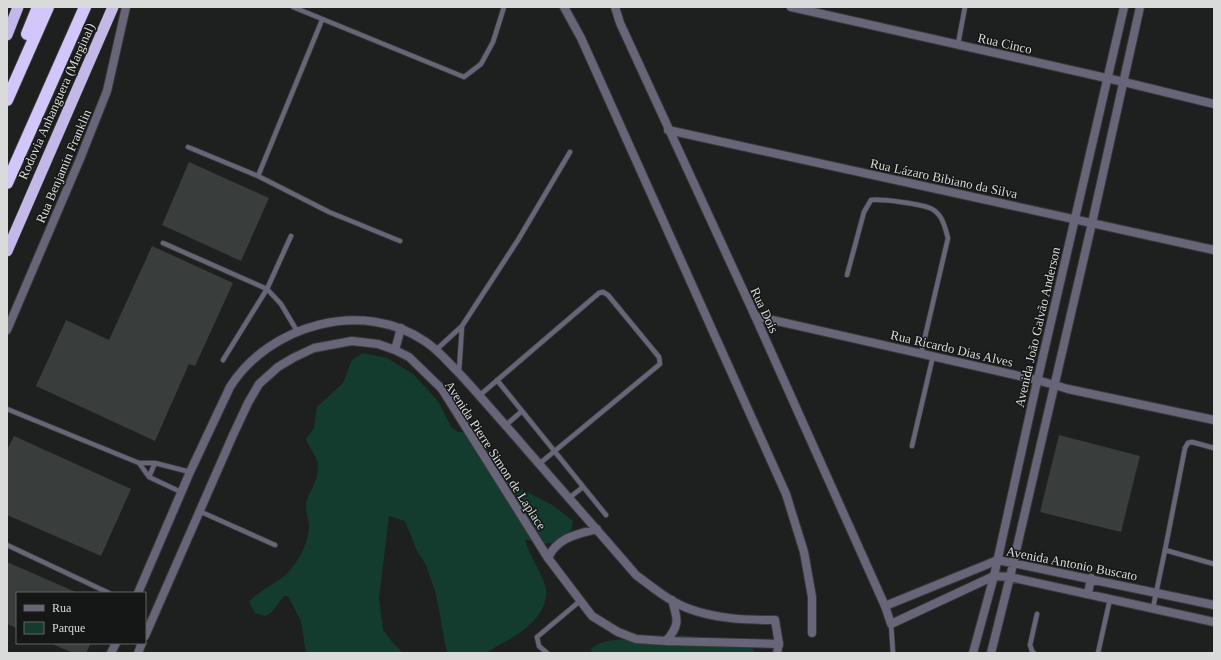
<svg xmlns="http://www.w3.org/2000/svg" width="1221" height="660" font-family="'Times New Roman',serif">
	<rect width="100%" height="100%" fill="#1d201f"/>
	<path fill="#143c2e" d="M363,353L387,358L413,374L438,401L451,427L458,432H467L473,436L506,481L554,506L573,521L571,531C551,546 549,546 525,539C529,556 543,574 546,589C549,617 517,636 497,646C493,649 488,652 483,653C472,655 458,653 447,653L436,594L426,565L417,551L405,521L389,516L379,598L381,615L383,630L393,643L403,653H306L301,621L288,596H284L271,613L265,616L255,613L249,602C260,589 281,582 290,570C300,558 309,542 309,526C309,519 305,511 306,504C308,493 318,482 318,467C318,456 309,449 306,439L314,428L317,407L343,383L352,360Z
		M682,635L749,644L756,653H592L591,649C609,634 639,642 661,640C668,639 675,637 682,635Z"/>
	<path fill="#393d3b" d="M189,162L269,198L241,261L162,225Z
		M152,246L233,283L195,366L189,364L155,441L36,386L66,320L109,340Z
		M1059,435L1140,456L1121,532L1040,512Z
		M14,436L131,489L101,556L7,515V450Z
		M7,562L78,593H17V628L7,624Z
		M50,643H91L86,653H73Z"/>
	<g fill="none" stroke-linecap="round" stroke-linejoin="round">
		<g stroke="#373a39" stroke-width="6">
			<path id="service" d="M293,7L464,77L481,64L493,42L504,7
				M958,44L965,7
				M188,147L258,176L329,212L400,241
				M258,176L322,20
				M163,243L267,289L281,304L297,331
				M847,275L864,212L871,200C882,199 923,204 932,209C943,215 945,228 948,238L921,354
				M436,350L462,326L518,240L570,152
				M223,360L267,289L291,236
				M459,372L462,326
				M497,380L606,515
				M480,395L599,293L603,292L608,295L659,357L660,364L539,464
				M7,409L139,463H155L190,472
				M506,425L522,411
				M912,446L933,356
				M1214,448L1192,442L1188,443L1185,448L1165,550L1214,564
				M139,463L149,477L181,492
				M149,477L155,463
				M569,498L583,487
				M199,511L275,545
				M7,545L109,593
				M1153,608L1165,550
				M891,624L893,653
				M547,653L539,646L537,637L580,601
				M1034,653L1032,651L1030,645L1037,614
				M1098,653L1110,599"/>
		</g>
		<g stroke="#373a39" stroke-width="10">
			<path id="minor" d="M564,7L581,38L786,494L804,552L812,597V633
				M615,7L620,23L755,316L885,606L891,624L994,576
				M791,7L1124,82L1214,104
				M668,130L1214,250
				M755,316L1037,380L1068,389L1214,420
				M885,606L998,560
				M777,653L779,644"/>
		</g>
		<g stroke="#373a39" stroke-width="10">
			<path id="tertiary" d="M7,330L80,159L107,91L126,7
				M395,350L401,328
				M548,558C557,537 578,534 597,529
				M998,560L1214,605
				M994,576L1010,577L1214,622
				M138,593L190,472L230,387C269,325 363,298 426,342C438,350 447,361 457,371C477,392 495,414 515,436C555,483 596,528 636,575C652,587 669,601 687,608C715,619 746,620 775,620L779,644L666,641L636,639L618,632L592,616L548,558L442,389L409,357L395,350L378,344L352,341L314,348L293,358L278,367L259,384L248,403L233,435L145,636
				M1088,594L1091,578
				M666,641C680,625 678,620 672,600
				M111,653L116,643
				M138,653L142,643
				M973,653L994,576L1034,395L1124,7
				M991,653L1010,577L1092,223L1140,7"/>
		</g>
		<g stroke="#373a39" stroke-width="12">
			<path id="trunk" d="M7,35L18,7
				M7,251L113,7"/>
		</g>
		<g stroke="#373a39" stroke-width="14">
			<path id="motorway" d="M27,34L38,7
				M7,100L48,7
				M7,183L85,7"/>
		</g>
		<use href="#service" stroke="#696579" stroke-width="4.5"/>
		<use href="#minor" stroke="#696579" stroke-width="8"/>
		<use href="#tertiary" stroke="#696579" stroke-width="8"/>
		<use href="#trunk" stroke="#c3b8e8" stroke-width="11"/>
		<use href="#motorway" stroke="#d2c6fa" stroke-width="12"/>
	</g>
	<g text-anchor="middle" stroke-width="3" stroke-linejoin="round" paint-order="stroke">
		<g font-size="13" fill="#d9dbda" stroke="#141715">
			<text transform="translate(1005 43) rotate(13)" y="5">Rua Cinco</text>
			<text transform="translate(56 101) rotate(-66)" y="5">Rodovia Anhanguera (Marginal)</text>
			<text transform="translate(63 166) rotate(-67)" y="5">Rua Benjamin Franklin</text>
			<text transform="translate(944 178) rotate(12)" y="5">Rua Lázaro Bibiano da Silva</text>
			<text transform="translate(765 310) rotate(65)" y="5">Rua Dois</text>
			<text transform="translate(1037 327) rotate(-77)" y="5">Avenida João Galvão Anderson</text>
			<text transform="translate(952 348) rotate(13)" y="5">Rua Ricardo Dias Alves</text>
			<text transform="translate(496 455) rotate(57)" y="5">Avenida Pierre Simon de Laplace</text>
			<text transform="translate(1072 563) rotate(11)" y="5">Avenida Antonio Buscato</text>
		</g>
	</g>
	<rect width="1221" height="660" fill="none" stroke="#d9dbda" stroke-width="16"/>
	<rect x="16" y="592" width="130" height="52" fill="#141715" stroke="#636564"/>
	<rect x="24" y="605" width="20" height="6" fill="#696579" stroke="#636564"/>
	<text x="52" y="612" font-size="12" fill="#d9dbda">Rua</text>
	<rect x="24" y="622" width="20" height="12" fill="#143c2e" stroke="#636564"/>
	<text x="52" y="632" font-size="12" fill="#d9dbda">Parque</text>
</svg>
